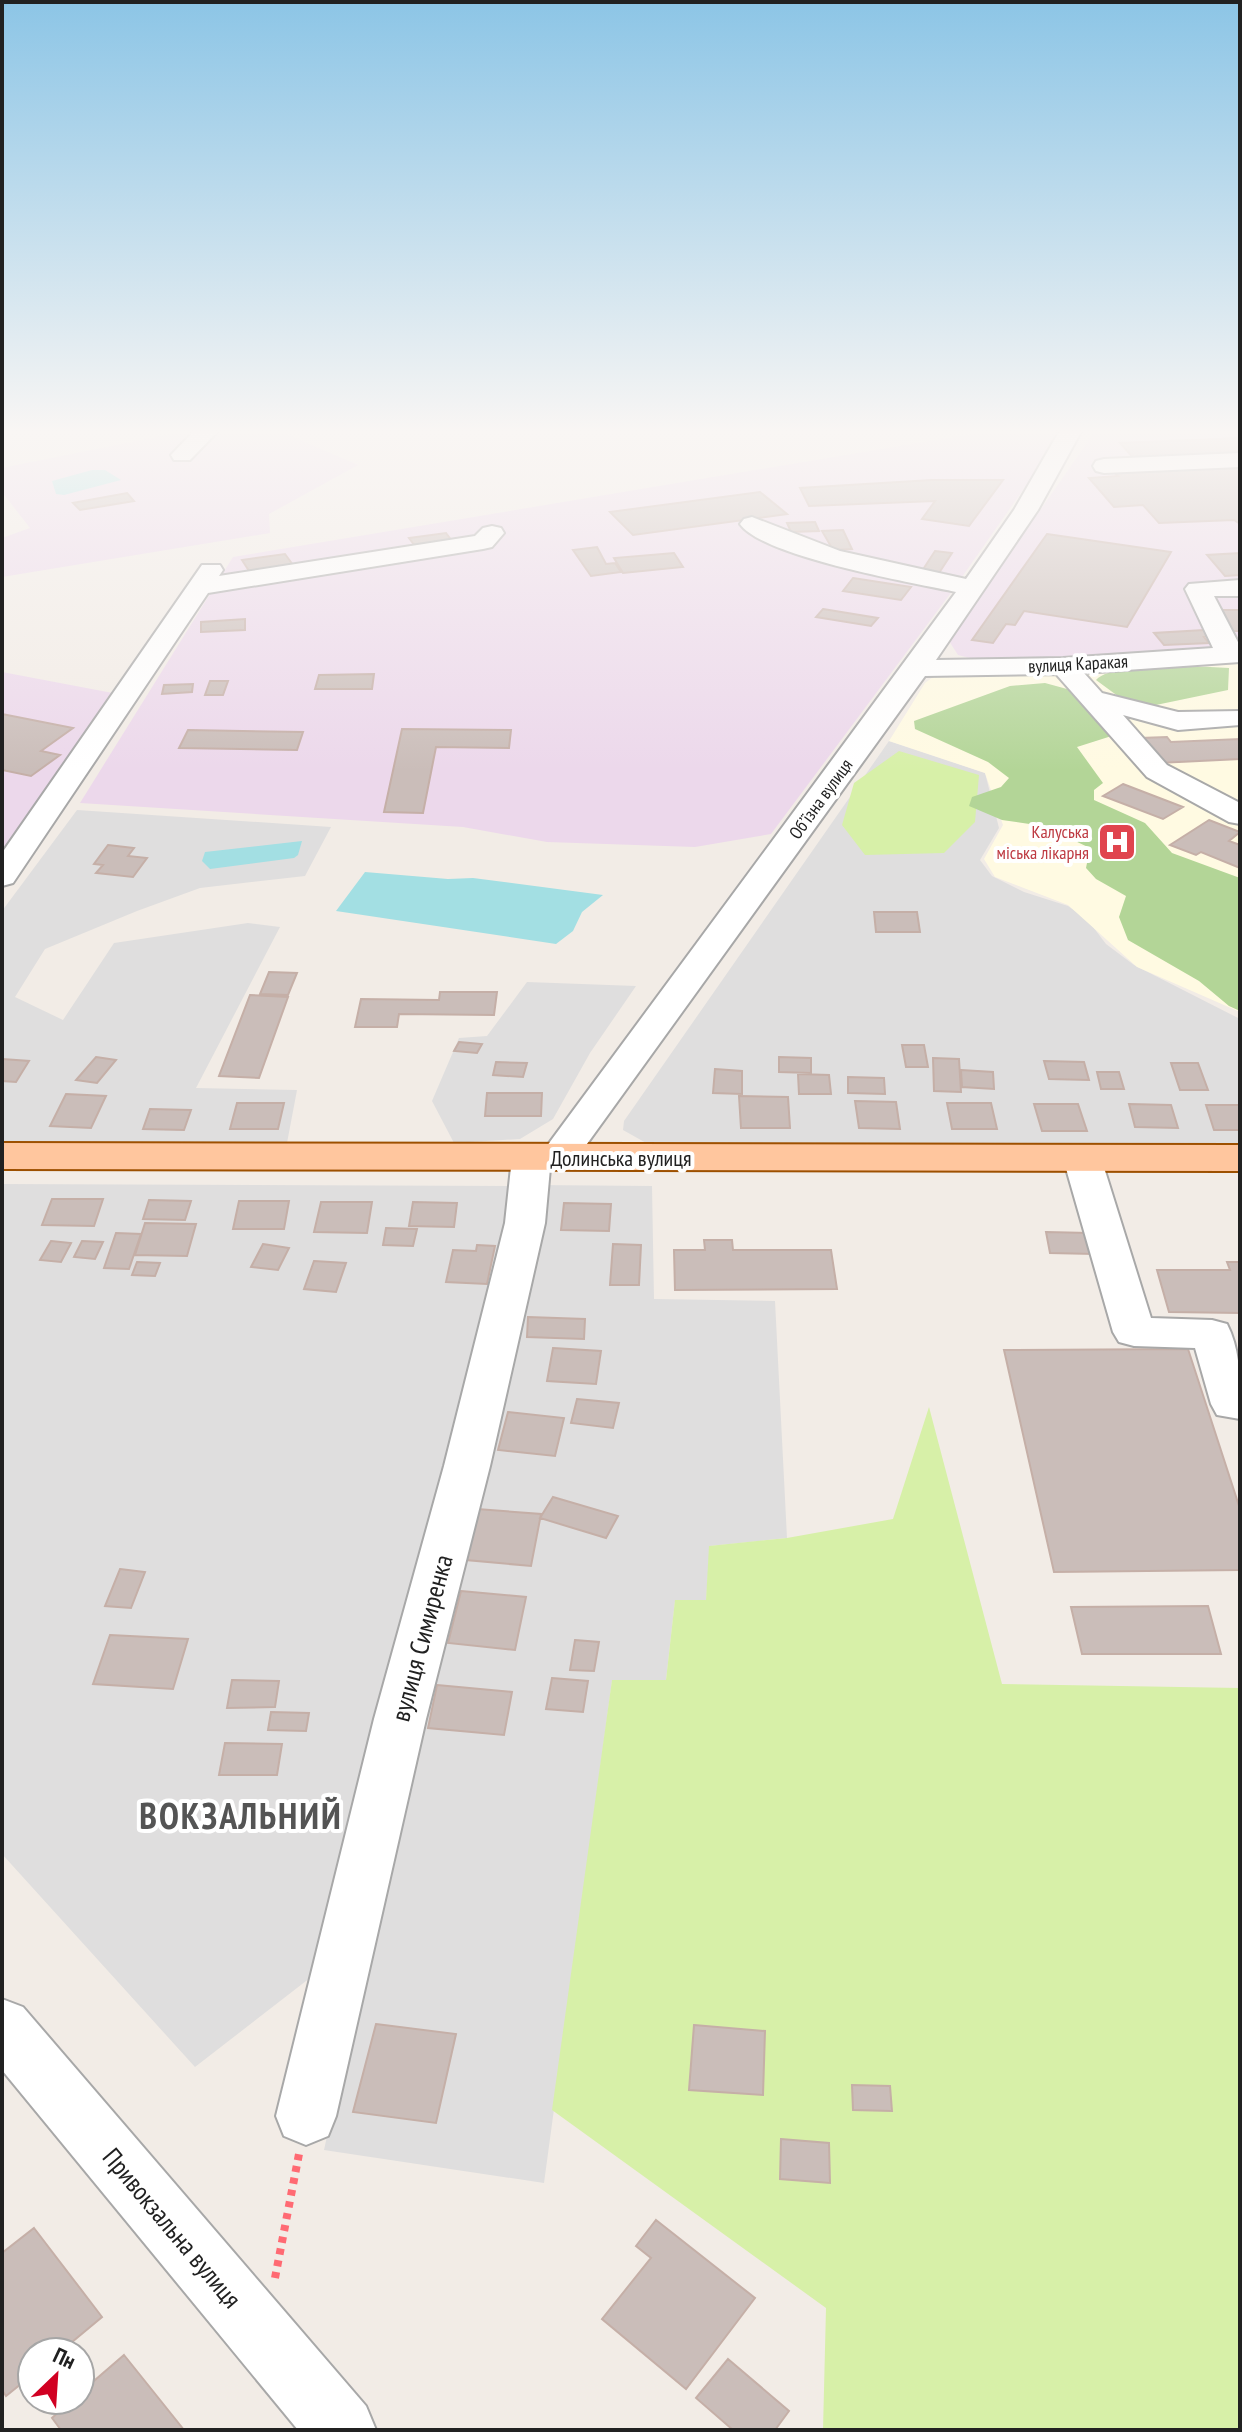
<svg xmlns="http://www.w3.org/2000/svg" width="1242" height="2432" font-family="'PT Sans Narrow',sans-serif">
	<rect width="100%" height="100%" fill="#f2ece6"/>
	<path fill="#dfdede" d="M889,741L985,773L999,828L980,860L992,876L1024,892L1068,906L1087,919L1106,944L1134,965L1240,1019V1144H648L623,1130L624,1121Z
		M77,810L331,827L305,876L200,888L137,911L45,949L15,997L63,1020L114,943L248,923L280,927L196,1088L297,1090L287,1143L2,1142V911Z
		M527,982L636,986L590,1053L553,1119L520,1139L454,1143L432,1101L459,1038L487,1036Z
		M2,1184L517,1186L328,1964L195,2067L2,1854Z
		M534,1185L652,1186L654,1299L775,1301L787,1538L710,1546L706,1601H675L666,1680L612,1681L544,2183L324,2150L524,1244Z"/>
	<path fill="#ecd8eb" d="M172,430H277L358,465L269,514L270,533L2,577V538L30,528L2,492V468L166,435Z
		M996,430H1065L950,594L771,834L695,847L547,842L463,827L80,803L233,557Z
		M1096,430H1240V647L982,661L958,655L949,641Z
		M2,672L118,694L2,862Z"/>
	<path fill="#fffae2" d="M1240,661V1012L1137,967L1068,905L995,877L984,859L1003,825L985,773L889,741L925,683L933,677L1072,673Z"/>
	<path fill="#d7f0a8" d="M899,751L979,775L975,822L944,853L865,855L842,825L854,783Z
		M929,1407L1002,1684L1240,1688V2430H823L826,2308L552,2110L612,1680H666L675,1600H706L709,1546L787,1538L893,1519Z"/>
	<path fill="#b3d597" d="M1210,667L1229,668L1228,690L1151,706L1130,705L1096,680C1114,662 1183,667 1210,667Z
		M1045,683L1078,692L1121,733L1077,747L1103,783L1094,790V800L1145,823L1172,853L1240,878V1011L1229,1006L1199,981L1128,940L1119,917L1126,896L1096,879L1086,868L1090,848L1043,826L1002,820L969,806L972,797L1001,787L1009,778L988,762L915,729L914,721L1010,686Z"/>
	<path fill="#a3dfe3" d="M92,470H105L121,480L64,495L56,494L52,481Z
		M302,841L298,855L294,858L210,869L202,861L205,852Z
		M365,872L448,879L473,878L603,895L582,912L573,931L556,944L336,911Z"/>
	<path fill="#cabdb9" stroke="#c5afa7" stroke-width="2" d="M1240,438V457L1136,461L1120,443Z
		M1240,465V524L1234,520L1159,523L1143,505L1114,507L1089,478L1118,476L1112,471Z
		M932,480H1003L969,526L922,519L935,501L809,506L800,488Z
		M760,492L787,514L633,535L610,512Z
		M127,493L134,501L80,510L73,503Z
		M815,522L819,531L791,532L787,523Z
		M843,530L852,549L833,550L822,531Z
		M446,533L452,541L415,546L409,538Z
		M1047,534L1171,552L1127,627L1024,611L1015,625L1006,624L993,643L972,640Z
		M597,547L606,564L615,563L621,572L591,576L573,550Z
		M935,551L952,553L939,573L922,571Z
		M674,553L683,567L623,573L614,558Z
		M1240,553V575L1225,576L1207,555Z
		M285,554L293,565L249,571L242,560Z
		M853,578L911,587L901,600L843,591Z
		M823,609L878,618L871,626L816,617Z
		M1221,610H1240V631H1231Z
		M245,619V630L201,632V622Z
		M1204,630L1210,636L1204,637L1209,643L1164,645L1154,633Z
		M374,674L372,689H315L319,675Z
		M210,681H228L223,695H205Z
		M193,684L192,692L162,694L164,685Z
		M2,714L73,728L41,751L60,755L31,776L2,770Z
		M402,729L511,730L509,748L436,747L423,813L384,812Z
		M188,730L303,732L297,750L179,748Z
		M1167,737L1171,742L1240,739V759L1158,763L1141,738Z
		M1123,784L1183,807L1163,819L1103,796Z
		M1209,820L1240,832L1229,841L1240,845V868L1201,852L1196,855L1170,845Z
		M108,845L134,848L128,856L147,858L133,877L96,873L103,865L94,864Z
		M874,912H917L920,932H876Z
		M269,972L297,973L288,995L260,994Z
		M440,992H497L494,1015L399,1014L397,1027H355L361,999L439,1000Z
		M250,995L288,997L259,1078L219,1076Z
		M459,1042L482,1044L477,1053L454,1051Z
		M902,1045H924L928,1067H906Z
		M96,1057L116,1060L97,1083L76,1080Z
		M779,1057L811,1058V1073L779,1072Z
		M933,1058L959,1059L961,1092L934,1091Z
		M2,1059L29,1061L16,1082L2,1081Z
		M1044,1061L1084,1062L1089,1080L1049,1079Z
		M496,1062L527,1063L523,1077L493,1075Z
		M1171,1063H1198L1208,1090H1180Z
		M715,1069L742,1071V1094L713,1093Z
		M961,1070L993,1072L994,1089L962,1087Z
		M1097,1072H1119L1124,1089H1101Z
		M798,1074L829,1075L831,1094H799Z
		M848,1077L884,1078L885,1094L848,1093Z
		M487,1093H542L541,1116H485Z
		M66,1094L106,1096L91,1128L50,1126Z
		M739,1096L788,1097L790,1128H741Z
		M855,1101L896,1102L900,1129L859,1128Z
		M237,1103H284L278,1129H230Z
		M947,1103H991L997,1129H952Z
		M1034,1104H1078L1087,1131H1042Z
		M1129,1104L1171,1105L1178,1128L1135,1127Z
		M1206,1105H1240V1130H1214Z
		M150,1109L191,1110L184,1130L143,1129Z
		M52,1199H103L94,1226L42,1225Z
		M149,1200L191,1201L185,1220L143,1219Z
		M239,1201H289L284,1229H233Z
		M321,1202H372L367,1233L314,1232Z
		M413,1202L457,1203L454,1227L409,1226Z
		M564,1203L611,1204L609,1231L561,1230Z
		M145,1223L196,1224L187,1256L135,1255Z
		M386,1228L417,1229L413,1246L383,1245Z
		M1046,1232L1089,1233L1094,1254L1050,1253Z
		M116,1233L141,1234L129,1269L104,1268Z
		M704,1240H732L733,1250H831L837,1289L675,1290L674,1250H705Z
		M51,1241L71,1243L61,1262L40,1260Z
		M82,1241L103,1242L95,1259L74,1257Z
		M263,1244L289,1248L278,1270L251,1267Z
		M613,1244L641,1245L639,1285H610Z
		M477,1245L495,1246L487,1284L446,1282L453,1250L476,1251Z
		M314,1261L346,1263L336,1292L304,1289Z
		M137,1262L160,1263L155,1276L132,1275Z
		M1227,1262H1240V1313L1169,1312L1157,1270H1230Z
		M528,1317L585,1319L584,1339L527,1337Z
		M553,1348L601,1351L596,1384L547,1381Z
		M1188,1349L1240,1509V1570L1054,1572L1004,1350Z
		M577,1399L619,1403L613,1428L571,1423Z
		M508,1412L564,1418L555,1456L498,1450Z
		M553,1497L618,1516L606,1538L540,1518Z
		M477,1509L541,1514L531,1566L466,1560Z
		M120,1569L145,1572L131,1608L105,1606Z
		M461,1591L526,1597L515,1650L448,1643Z
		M1208,1606L1221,1654H1082L1071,1607Z
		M110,1635L188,1639L173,1689L93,1684Z
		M575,1640L599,1642L594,1671L570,1670Z
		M552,1678L588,1681L583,1712L546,1709Z
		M232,1680L279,1681L275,1707L227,1708Z
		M437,1685L512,1692L504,1735L428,1728Z
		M271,1712L309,1713L306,1731L268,1730Z
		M225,1743L282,1744L277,1775H219Z
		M376,2024L456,2034L436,2123L353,2112Z
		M694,2025L765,2031L763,2095L689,2090Z
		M852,2085L890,2086L892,2111L853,2110Z
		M781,2139L829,2143L830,2183L780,2179Z
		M656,2220L755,2298L686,2389L602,2319L651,2258L636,2246Z
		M34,2228L102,2317L60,2352H32V2375L6,2396L2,2390V2253Z
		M124,2355L184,2430H61L52,2418L72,2400H80V2393Z
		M728,2359L789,2411L775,2430H733L696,2398Z"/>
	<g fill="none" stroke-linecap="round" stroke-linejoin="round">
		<g stroke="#a8a8a8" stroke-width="4">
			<path id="minor" d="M195,430H219L190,460H174L171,455Z
				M1060,430H1082L1038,510L936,660L1063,658L1213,648L1185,589L1189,584L1240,580V596H1214L1240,646V662L1084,673L1102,693L1178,712L1240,711V725L1178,730L1123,715L1167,765L1240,803V824L1229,822L1147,777L1056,674L925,676L571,1166L550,1168L545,1223L490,1466L426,1719L336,2116L328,2136L306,2145L284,2136L276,2116L374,1719L444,1466L505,1223L512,1158L517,1150L531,1146L544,1150L956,592C914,583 763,557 740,524L744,519L752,517L840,551L966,579L1014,510Z
				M1240,453V467L1104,473L1096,471L1093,466L1096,461L1104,459Z
				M492,526L501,528L504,533L492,547L483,549L208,593L13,883L2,886V853L202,565H220L223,570L219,576L475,536L483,528Z
				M1082,1146L1096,1150L1101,1158L1151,1318L1212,1320L1227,1324C1242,1353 1240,1387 1240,1419L1217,1415L1211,1404L1195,1348L1134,1346L1119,1342L1113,1332L1063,1158L1068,1150Z
				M2,1999L23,2007L366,2406L376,2430H298L2,2070Z"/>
		</g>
		<g stroke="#9d5000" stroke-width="4">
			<path id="major" d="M2,1143L1240,1145V1171L2,1169Z"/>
		</g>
		<path stroke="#ff6a73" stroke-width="8" stroke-dasharray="6 6" stroke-linecap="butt" d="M275,2278L299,2154"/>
		<use href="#minor" fill="#fff" fill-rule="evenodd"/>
		<use href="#major" fill="#ffc69e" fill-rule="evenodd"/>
	</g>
	<linearGradient id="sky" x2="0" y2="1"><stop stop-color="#8cc5e6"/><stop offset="0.56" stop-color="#f9f6f4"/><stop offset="1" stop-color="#f9f6f4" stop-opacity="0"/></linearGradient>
	<rect width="1242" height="771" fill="url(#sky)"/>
	<defs>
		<g id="hospital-square" transform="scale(2)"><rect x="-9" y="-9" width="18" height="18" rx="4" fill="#e0444e" stroke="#fff"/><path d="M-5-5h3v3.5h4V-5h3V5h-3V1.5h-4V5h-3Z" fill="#fff"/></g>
	</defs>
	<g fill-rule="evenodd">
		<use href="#hospital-square" x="1117" y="842"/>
	</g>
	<g text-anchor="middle" stroke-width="8" stroke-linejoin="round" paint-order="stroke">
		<g font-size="18" fill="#212121" stroke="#fff">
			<text transform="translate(1078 664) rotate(-3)" y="6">вулиця Каракая</text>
			<text transform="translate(821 799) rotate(-54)" y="6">Обʼїзна вулиця</text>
		</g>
		<g font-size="18" fill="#be3a42" stroke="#fff" text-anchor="end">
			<text x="1089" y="838">Калуська<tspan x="1089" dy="21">міська лікарня</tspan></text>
		</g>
		<g font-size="22" fill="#212121" stroke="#fff">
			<text x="621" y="1166">Долинська вулиця</text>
		</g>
		<g font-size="26" fill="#212121" stroke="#fff">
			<text transform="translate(422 1638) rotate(-75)" y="9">вулиця Симиренка</text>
			<text transform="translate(172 2228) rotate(50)" y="9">Привокзальна вулиця</text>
		</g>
		<g font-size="36" font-weight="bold" letter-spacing="2" fill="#545454" stroke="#fff">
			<text x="241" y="1829">ВОКЗАЛЬНИЙ</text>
		</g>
	</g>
	<rect width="1242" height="2432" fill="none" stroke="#212121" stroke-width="8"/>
	<g transform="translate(56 2376) rotate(25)"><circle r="38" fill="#ffffff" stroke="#a6a6a6" stroke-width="2"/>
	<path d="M0-6L14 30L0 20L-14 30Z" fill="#d10022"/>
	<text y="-12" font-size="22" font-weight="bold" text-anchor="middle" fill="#212121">Пн</text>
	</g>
</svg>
